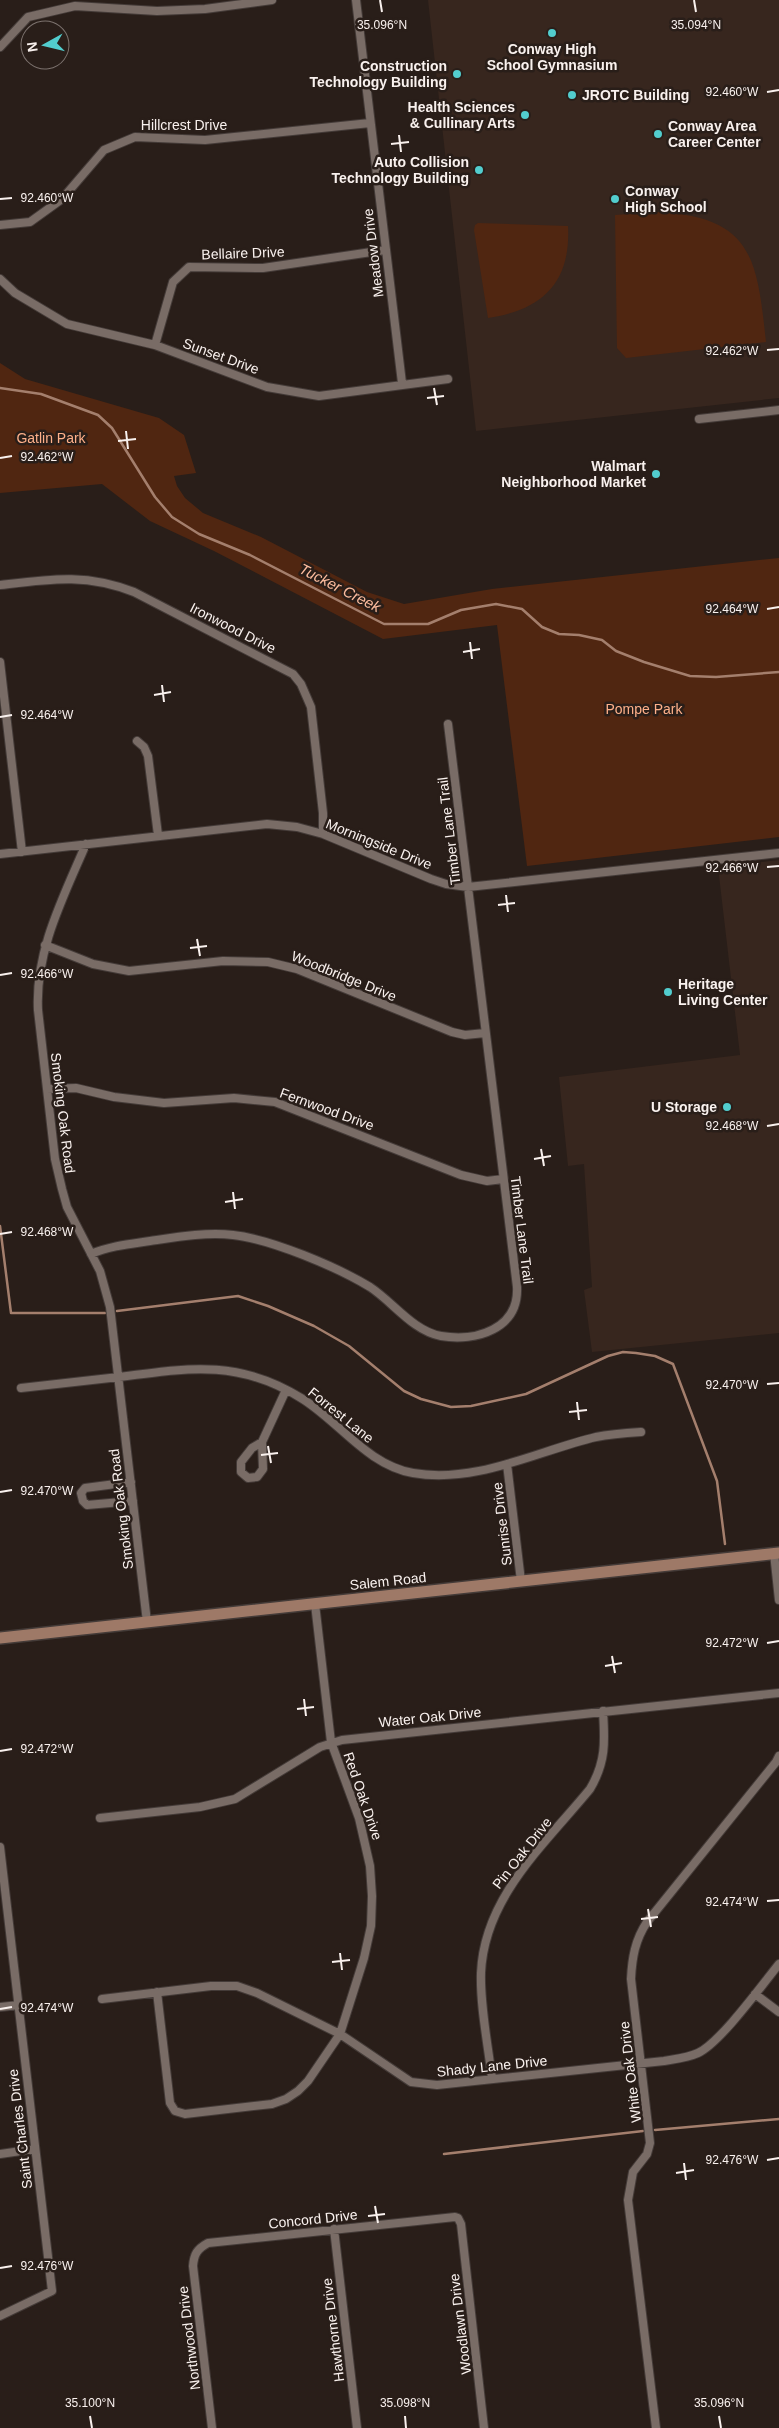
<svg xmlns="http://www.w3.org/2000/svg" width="779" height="2428" font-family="Arial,sans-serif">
	<rect width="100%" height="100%" fill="#291e19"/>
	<path fill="#37261e" d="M428,0H779V398L476,431Z
		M779,860V1333L592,1352L584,1290L592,1287L584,1164L568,1166L559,1077L740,1055L718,867Z"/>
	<path fill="#502611" d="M658,212C753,217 757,259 766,342L626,358L617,348L615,215Z
		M478,223L568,226C571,282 543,310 488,318L474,230L475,225Z
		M0,363L25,379L159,418L184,435L196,473L174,476L177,486L185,498L203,513L261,537L367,592L404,604L492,589L779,558V837L527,866L497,625L383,639L214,551L150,521L102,484L0,493Z"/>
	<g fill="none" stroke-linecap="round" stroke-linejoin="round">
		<path stroke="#a47f6d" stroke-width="2.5" d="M0,388L41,394L98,415L112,428L155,497L172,517L199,534L250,555L384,624H428L461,610L496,604L522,609L542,627L559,634L579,635L602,640L616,651L644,662L690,676L716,677L779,672
			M0,1226L11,1313H105
			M117,1311L238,1296L268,1306L314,1326L349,1346L404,1391L421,1399L451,1407L471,1406L526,1394L608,1356L623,1352L636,1353L655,1356L673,1364L717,1481L725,1544
			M655,2130L779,2119
			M444,2154L643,2131"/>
		<g stroke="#443b38" stroke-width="10">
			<path id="street" d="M356,0L402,383
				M0,47L28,17L75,6L157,11L205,9L272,0
				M0,225L30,222L62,199L104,150L135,137L205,140L370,123
				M0,279L15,293L67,324L155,345L267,387L319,396L448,379
				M155,345L173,282L189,267L263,268L385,250
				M699,419L779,410
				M0,585C50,579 86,573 134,592L293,674L301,684L311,707L323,813V834
				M0,662L22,852
				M137,741L144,747L148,756L158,835
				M86,844C63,898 35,951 38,1010L55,1159L62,1189L67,1207L100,1271L110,1307L147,1622
				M0,854L267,824L297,827L323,834L431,879L446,884L468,887L779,853
				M45,945L93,964L129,971L223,961L268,962L297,969L452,1032L465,1035L485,1033
				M47,1089L76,1088L114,1097L164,1103L234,1098L275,1102L461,1175L487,1181L503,1179
				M91,1254C110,1246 130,1244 150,1241C177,1237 206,1232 233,1235C271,1239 337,1267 370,1287C393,1302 413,1331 441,1336C476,1342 519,1329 517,1287L448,724
				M21,1388C54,1384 86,1381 119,1377C188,1368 238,1359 301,1398C339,1421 367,1465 413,1473C476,1484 537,1451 596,1437C611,1434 626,1433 641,1432
				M262,1442L263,1469L257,1477L248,1478L241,1472V1462L252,1448L262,1442L286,1390
				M507,1464L521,1581
				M131,1482L85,1488L81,1493L83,1501L87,1505L133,1501
				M774,1553L779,1600
				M100,1818L200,1807L235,1799L320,1747L342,1740L779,1693
				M0,1847L52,2291L0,2316
				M157,1992L170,2103L175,2111L185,2114L272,2104L286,2099L298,2091L308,2081L340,2034L364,1958L371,1926L372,1896L370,1866L359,1818L331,1742L315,1604
				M755,1994L779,2012
				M102,1999L211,1986H237L257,1993L340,2034L411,2082L437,2085L664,2061C675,2059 687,2058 698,2053C720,2043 762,1985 779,1964
				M0,2007L19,2005
				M492,2079C488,2044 480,2007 481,1973C484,1897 545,1844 590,1789C606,1762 605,1742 603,1711
				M0,2154L35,2149
				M334,2229L357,2428
				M212,2428L193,2266C194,2254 197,2249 208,2243L455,2217L458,2218L461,2224L484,2428
				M656,2428L628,2200L633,2172L647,2154L650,2143L631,1979C632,1958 635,1940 647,1922L776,1762L779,1756"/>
		</g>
		<g stroke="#443b38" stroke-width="14">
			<path id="secondary" d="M0,1638L779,1553"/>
		</g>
		<use href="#street" stroke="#796c66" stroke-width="8"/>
		<use href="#secondary" stroke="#9e7967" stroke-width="11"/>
	</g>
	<path fill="none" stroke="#f9f1ee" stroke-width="2" d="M380,0L382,12M694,0L696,12M767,92L779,90M399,135L401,152M391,144L409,142M0,199L12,198M767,350L779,349M434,388L437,405M427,398L444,396M126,431L128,449M118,441L136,439M0,458L12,456M767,609L779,607M470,642L472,659M463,652L480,649M162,685L164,702M154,695L171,692M0,717L12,715M767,867L779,866M506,895L508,912M498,905L515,903M197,939L200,956M190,948L207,946M0,975L12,973M767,1126L779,1124M541,1149L544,1166M534,1159L551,1156M233,1192L235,1209M225,1202L243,1199M0,1234L12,1232M767,1384L779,1383M577,1402L579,1420M569,1412L587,1410M268,1446L271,1463M261,1455L278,1453M0,1492L12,1490M767,1643L779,1641M612,1656L615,1673M605,1666L622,1663M304,1699L306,1716M297,1709L314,1707M0,1751L12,1749M767,1901L779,1900M648,1909L651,1927M641,1919L658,1917M340,1953L342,1970M332,1962L350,1960M0,2009L12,2007M767,2160L779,2158M684,2163L686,2180M676,2173L694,2170M375,2206L378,2223M368,2216L385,2214M0,2268L12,2266M90,2416L92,2428M405,2416L406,2428M719,2416L721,2428"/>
	<g fill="#52cdce" stroke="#291e19" stroke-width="2">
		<circle cx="552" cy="33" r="5"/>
		<circle cx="457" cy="74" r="5"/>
		<circle cx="572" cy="95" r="5"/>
		<circle cx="525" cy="115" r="5"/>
		<circle cx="658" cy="134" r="5"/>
		<circle cx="479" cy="170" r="5"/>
		<circle cx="615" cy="199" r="5"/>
		<circle cx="656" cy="474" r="5"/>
		<circle cx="668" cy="992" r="5"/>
		<circle cx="727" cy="1107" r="5"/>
	</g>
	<g text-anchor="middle" stroke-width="5" stroke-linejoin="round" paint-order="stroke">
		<g font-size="14" font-weight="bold" fill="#f9f1ee" stroke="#291e19" text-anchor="end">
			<text x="552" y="54" text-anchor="middle">Conway High<tspan x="552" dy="16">School Gymnasium</tspan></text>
			<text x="447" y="71">Construction<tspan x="447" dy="16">Technology Building</tspan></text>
			<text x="582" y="100" text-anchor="start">JROTC Building</text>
			<text x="515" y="112">Health Sciences<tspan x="515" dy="16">&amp; Cullinary Arts</tspan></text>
			<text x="668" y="131" text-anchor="start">Conway Area<tspan x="668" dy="16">Career Center</tspan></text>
			<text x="469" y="167">Auto Collision<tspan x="469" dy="16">Technology Building</tspan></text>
			<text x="625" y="196" text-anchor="start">Conway<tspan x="625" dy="16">High School</tspan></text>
			<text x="646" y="471">Walmart<tspan x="646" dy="16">Neighborhood Market</tspan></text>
			<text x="678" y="989" text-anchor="start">Heritage<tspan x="678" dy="16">Living Center</tspan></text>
			<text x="717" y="1112">U Storage</text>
		</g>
		<g font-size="14" fill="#f9f1ee" stroke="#291e19">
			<text x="184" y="130">Hillcrest Drive</text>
			<text transform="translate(243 253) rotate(-2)" y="5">Bellaire Drive</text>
			<text transform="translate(373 253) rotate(-97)" y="5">Meadow Drive</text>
			<text transform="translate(221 356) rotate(20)" y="5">Sunset Drive</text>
			<text transform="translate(233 628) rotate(27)" y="5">Ironwood Drive</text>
			<text transform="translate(449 831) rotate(-97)" y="5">Timber Lane Trail</text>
			<text transform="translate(379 844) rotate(22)" y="5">Morningside Drive</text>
			<text transform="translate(344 976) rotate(22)" y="5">Woodbridge Drive</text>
			<text transform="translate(327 1109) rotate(20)" y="5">Fernwood Drive</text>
			<text transform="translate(63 1113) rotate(83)" y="5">Smoking Oak Road</text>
			<text transform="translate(522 1230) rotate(83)" y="5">Timber Lane Trail</text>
			<text transform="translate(341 1415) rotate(39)" y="5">Forrest Lane</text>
			<text transform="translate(121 1509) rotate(-97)" y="5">Smoking Oak Road</text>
			<text transform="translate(502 1524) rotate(-97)" y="5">Sunrise Drive</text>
			<text transform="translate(388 1581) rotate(-6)" y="5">Salem Road</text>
			<text transform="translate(430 1717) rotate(-6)" y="5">Water Oak Drive</text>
			<text transform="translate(363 1796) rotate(71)" y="5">Red Oak Drive</text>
			<text transform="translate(522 1853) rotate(-52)" y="5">Pin Oak Drive</text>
			<text transform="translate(492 2066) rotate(-6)" y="5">Shady Lane Drive</text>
			<text transform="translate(630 2072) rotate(-97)" y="5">White Oak Drive</text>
			<text transform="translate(20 2129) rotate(-97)" y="5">Saint Charles Drive</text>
			<text transform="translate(313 2219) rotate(-6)" y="5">Concord Drive</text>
			<text transform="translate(460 2324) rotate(-97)" y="5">Woodlawn Drive</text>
			<text transform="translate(333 2330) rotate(-97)" y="5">Hawthorne Drive</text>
			<text transform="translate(189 2338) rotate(-97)" y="5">Northwood Drive</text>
		</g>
		<g font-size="14" fill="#feb08a" stroke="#291e19">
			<text x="51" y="443">Gatlin Park</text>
			<text x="644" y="714">Pompe Park</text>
		</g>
		<g font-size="15" font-style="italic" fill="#fcbc9e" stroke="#291e19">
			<text transform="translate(340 588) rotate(27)" y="5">Tucker Creek</text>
		</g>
	</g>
	<g font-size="12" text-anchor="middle" fill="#f9f1ee" stroke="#291e19" stroke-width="5" stroke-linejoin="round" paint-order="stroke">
		<text x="382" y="29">35.096°N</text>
		<text x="696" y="29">35.094°N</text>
		<text x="732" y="96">92.460°W</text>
		<text x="47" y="202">92.460°W</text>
		<text x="732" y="355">92.462°W</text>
		<text x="47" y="461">92.462°W</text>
		<text x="732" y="613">92.464°W</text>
		<text x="47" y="719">92.464°W</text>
		<text x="732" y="872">92.466°W</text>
		<text x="47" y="978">92.466°W</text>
		<text x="732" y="1130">92.468°W</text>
		<text x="47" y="1236">92.468°W</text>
		<text x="732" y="1389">92.470°W</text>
		<text x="47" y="1495">92.470°W</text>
		<text x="732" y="1647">92.472°W</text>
		<text x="47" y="1753">92.472°W</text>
		<text x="732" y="1906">92.474°W</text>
		<text x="47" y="2012">92.474°W</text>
		<text x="732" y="2164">92.476°W</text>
		<text x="47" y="2270">92.476°W</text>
		<text x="90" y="2407">35.100°N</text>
		<text x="405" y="2407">35.098°N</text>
		<text x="719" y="2407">35.096°N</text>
	</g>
	<g transform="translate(45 45) rotate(262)"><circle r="24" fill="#291e19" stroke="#7c726e"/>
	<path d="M0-4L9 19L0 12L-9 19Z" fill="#52cdce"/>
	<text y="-8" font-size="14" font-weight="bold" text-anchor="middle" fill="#f9f1ee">N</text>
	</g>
</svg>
